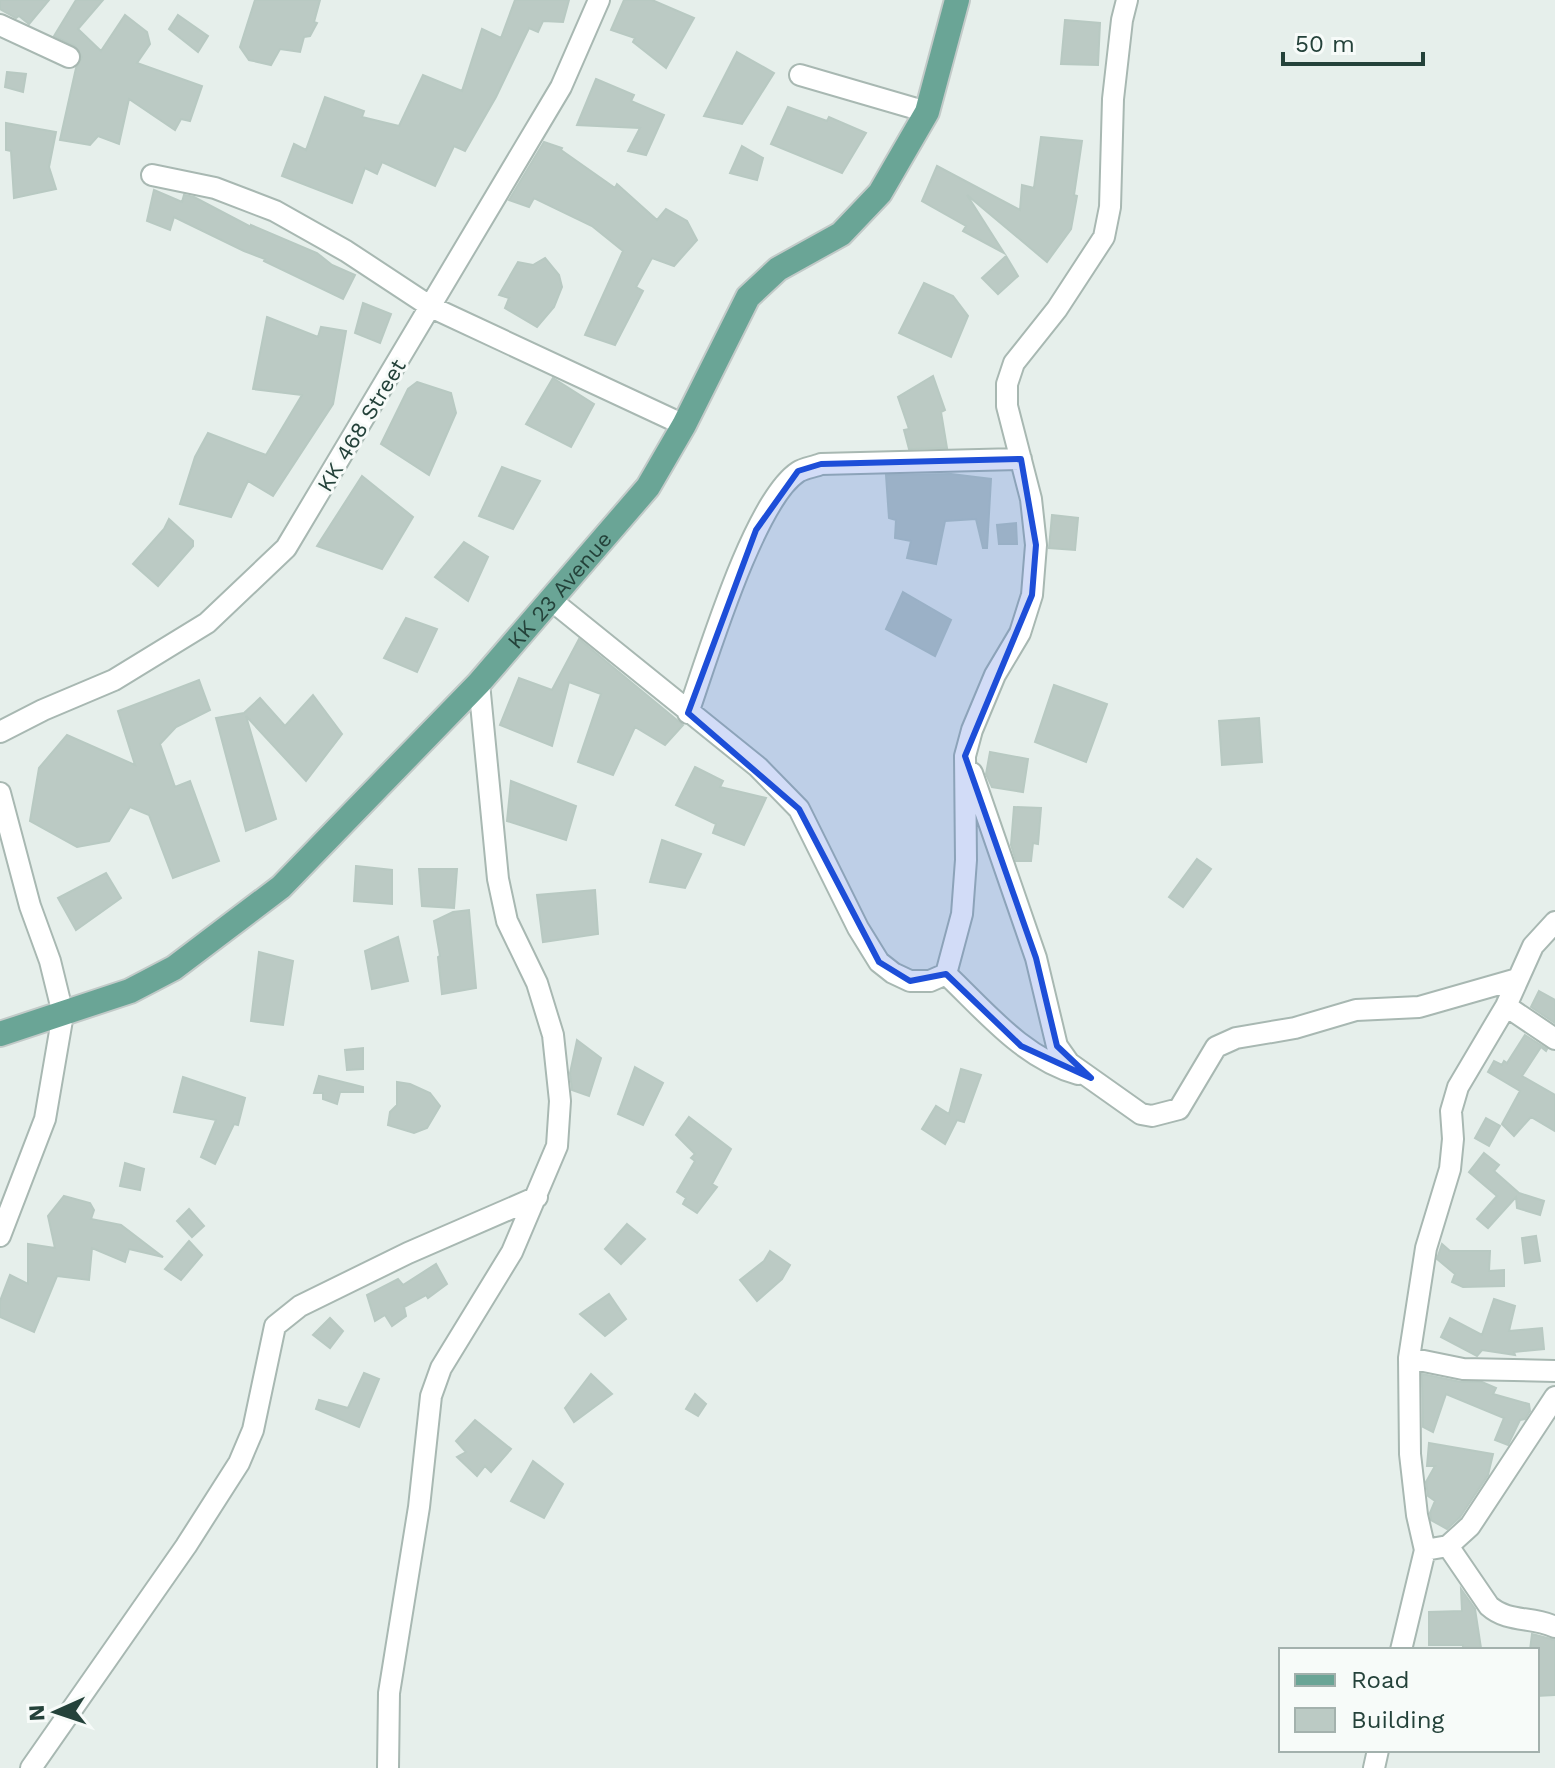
<svg xmlns="http://www.w3.org/2000/svg" width="1555" height="1768" font-family="'Work Sans',sans-serif">
	<rect width="100%" height="100%" fill="#e6efeb"/>
	<path fill="#bbcac4" stroke="#b8c9c2" stroke-width="2" d="M0,0H49L29,24L19,16L16,18L0,9Z
		M76,0H103L78,29L101,51L125,15L147,32L150,44L137,63L202,86L190,121L181,119L175,130L129,99L119,144L98,136L90,145L60,140L76,68L82,57L75,46L54,36Z
		M255,0H320L314,22L317,23L310,36L304,37L300,52L280,49L271,65L249,60L240,47Z
		M515,0H569L563,22L543,21L538,32L529,28L496,97L465,151L454,146L435,186L382,162L377,174L365,168L352,203L282,176L294,144L306,150L325,97L364,111L362,117L399,126L423,75L462,91L482,29L501,38Z
		M624,0H652L694,18L666,68L633,42L635,38L611,30Z
		M178,15L208,36L198,52L169,29Z
		M1065,20L1100,23L1098,65L1061,64Z
		M737,52L774,73L742,124L704,116Z
		M7,72L26,74L23,92L5,87Z
		M596,79L634,95L631,101L664,115L646,155L628,151L640,128L577,125Z
		M788,107L827,121L829,117L866,133L842,173L771,144Z
		M6,123L56,132L49,167L56,189L14,198L11,151L6,150Z
		M1041,137L1082,141L1074,195L1077,196L1071,229L1047,262L967,195L1004,253L963,231L966,226L922,201L937,166L1020,210L1022,185L1034,188Z
		M544,142L562,148L561,150L615,188L617,184L657,220L666,209L687,221L697,240L674,266L652,258L636,287L643,291L615,345L585,335L623,251L592,226L534,198L529,207L509,200Z
		M742,146L763,158L757,180L730,173Z
		M154,190L182,202L184,195L194,197L251,227V225L317,253L332,265L355,275L343,299L264,261L265,259L244,251L174,217L170,230L147,221Z
		M1006,256L1018,276L998,294L982,278Z
		M545,258L559,275L562,287L554,307L537,327L505,308L509,298L499,295L518,262L533,265Z
		M924,283L953,296L968,316L951,357L899,333Z
		M363,303L391,314L380,343L355,333Z
		M267,317L318,337L321,327L346,331L333,404L273,496L248,481L231,517L180,504L195,457L208,433L266,455L302,395L253,389Z
		M933,376L945,410L941,412L947,448L909,449L904,430L909,429L898,397Z
		M553,378L594,404L571,447L526,424Z
		M417,382L451,393L456,413L429,475L381,444L408,389Z
		M502,467L540,481L513,529L479,516Z
		M951,474L991,479L987,548H983L976,519L945,521L936,564L907,558L911,541L895,538L896,520L889,518L886,475Z
		M362,476L413,517L382,569L317,546Z
		M1052,515L1078,518L1075,550L1049,548Z
		M169,519L193,541V546L158,586L133,564L164,529Z
		M1016,523L1017,544H999L997,525Z
		M464,542L488,557L468,601L435,577Z
		M903,592L951,620L935,656L886,629Z
		M406,618L437,629L417,672L384,658Z
		M579,639L683,725L665,745L635,727L613,775L578,762L601,694L569,682L552,746L500,725L519,678L552,690Z
		M199,680L210,710L176,727L160,744L175,787L190,781L219,861L173,878L149,815L130,807L109,841L77,847L30,821L39,768L67,735L135,765L118,711Z
		M1054,685L1107,704L1086,762L1035,742Z
		M313,695L342,734L306,781L246,716L276,819L246,831L216,718L244,713L260,698L285,726Z
		M1259,718L1262,762L1222,765L1219,721Z
		M990,752L1028,759L1023,792L992,787L986,774Z
		M695,767L723,781L720,787L766,798L744,845L713,833L716,824L676,805Z
		M511,781L576,806L566,840L507,821Z
		M1014,807L1041,808L1038,844L1033,843L1031,861H1016L1011,845Z
		M662,840L701,854L685,888L650,882Z
		M1197,859L1211,869L1183,907L1169,897Z
		M356,866L392,870V904L354,901Z
		M419,869H457L454,908L422,906Z
		M106,873L121,898L76,930L58,898Z
		M595,890L598,934L543,942L537,895Z
		M469,910L476,988L442,994L438,957L440,956L434,921L453,912Z
		M398,937L408,981L372,989L365,951Z
		M259,952L293,961L283,1025L251,1021Z
		M1539,991L1555,1000V1023L1531,1007Z
		M1525,1035L1547,1049L1546,1051L1541,1047L1522,1076L1555,1095V1131L1531,1117L1514,1136L1502,1124L1520,1091L1488,1072L1494,1061L1502,1065L1504,1061L1507,1063Z
		M577,1040L601,1058L589,1096L572,1090L570,1073Z
		M363,1048V1069L347,1070L345,1050Z
		M635,1067L663,1083L643,1125L618,1114Z
		M961,1069L981,1075L964,1122L957,1120L945,1144L922,1129L936,1106L949,1114Z
		M319,1076L363,1087V1092H340L337,1104L323,1099V1093H314Z
		M183,1077L245,1098L238,1125L234,1124L215,1164L201,1157L216,1120L174,1112Z
		M397,1082L410,1084L430,1093L440,1106L427,1128L414,1133L388,1125L390,1112L397,1105Z
		M689,1117L731,1149L712,1184L717,1187L697,1213L683,1204L686,1198L677,1192L695,1161L691,1158L695,1154L676,1135Z
		M1486,1118L1500,1126L1489,1146L1475,1138Z
		M1484,1153L1499,1165L1494,1171L1519,1193L1544,1201L1540,1215L1517,1208L1516,1197L1488,1228L1477,1219L1497,1196L1469,1172Z
		M125,1163L144,1169L140,1190L120,1186Z
		M64,1196L90,1203L94,1210L91,1219L121,1225L163,1257L129,1249L125,1262L92,1248L89,1280L57,1276L34,1332L0,1317V1301L10,1275L28,1284V1244L55,1248L48,1216Z
		M189,1209L204,1226L192,1237L177,1221Z
		M627,1224L645,1239L621,1264L605,1249Z
		M1536,1236L1540,1261L1525,1263L1522,1238Z
		M189,1241L202,1255L181,1280L165,1269Z
		M1442,1244L1450,1251H1490L1489,1271L1504,1270V1286L1463,1287L1452,1282L1455,1274L1437,1259Z
		M770,1251L790,1265L782,1279L757,1301L740,1280L764,1261Z
		M436,1264L447,1284L428,1298L426,1295L404,1307L406,1316L392,1326L385,1315L375,1321L367,1295L398,1279L403,1285Z
		M609,1294L626,1319L605,1336L580,1314Z
		M1494,1299L1515,1306L1509,1331L1542,1328L1544,1349L1514,1352L1515,1355L1482,1350L1477,1356L1441,1337L1450,1318L1482,1335Z
		M330,1318L343,1331L330,1348L313,1335Z
		M364,1373L379,1379L359,1427L316,1409L319,1400L348,1408Z
		M591,1374L612,1394L574,1422L565,1408Z
		M1422,1374L1461,1382H1482L1496,1388L1493,1394L1529,1404L1530,1411L1525,1419L1520,1420L1508,1445L1495,1440L1504,1418L1446,1394L1433,1432L1423,1427Z
		M695,1394L706,1404L698,1416L686,1409Z
		M475,1420L511,1449L491,1472L485,1466L477,1476L457,1457L466,1452L456,1441Z
		M1429,1443L1493,1454L1488,1475L1460,1517L1447,1529L1431,1520L1430,1513L1435,1501L1428,1496L1426,1482L1435,1466H1427Z
		M533,1461L563,1484L544,1518L511,1501Z
		M1461,1589L1475,1609L1481,1648L1463,1649V1645H1429V1612L1462,1611Z
		M1532,1634L1555,1640V1695L1537,1696V1650H1530Z"/>
	<g fill="none" stroke-linecap="round" stroke-linejoin="round">
		<g stroke="#a8b8b2" stroke-width="24">
			<path id="minor" d="M0,25L69,57
				M800,75L927,112
				M152,175L215,188L275,211L346,251L431,307L684,425
				M551,600L758,767L799,809L858,928L879,962L893,973L910,981H930L946,974L962,914L966,860L965,756L972,730L995,675L1020,633L1032,595L1036,545L1031,499L1007,406V384L1014,363L1057,309L1104,237L1110,207L1113,99L1122,20L1127,0
				M688,713C707,659 754,501 798,472C804,468 814,467 821,464L1021,459
				M0,732L43,710L114,680L207,623L286,548L561,87L599,0
				M972,773L1036,958L1057,1046L1069,1063L1141,1114L1152,1116L1179,1109L1216,1047L1236,1038L1295,1028L1356,1010L1419,1007L1517,979
				M0,793L30,906L50,961L63,1014L45,1119L0,1236
				M946,974C986,1012 1023,1058 1078,1074
				M1506,1006L1555,1039
				M1409,1358L1463,1369L1555,1371
				M1448,1546L1489,1606C1508,1623 1533,1616 1555,1627
				M1425,1550L1448,1546L1470,1526L1555,1397
				M1401,1650L1425,1550L1417,1515L1410,1454L1409,1358L1426,1248L1450,1169L1453,1139L1451,1111L1458,1087L1506,1006L1533,946L1555,922
				M31,1768L186,1546L239,1463L253,1430L275,1326L300,1306L408,1253L537,1197
				M388,1768L389,1693L419,1507L431,1396L441,1368L512,1252L557,1146L560,1101L553,1035L537,983L507,921L498,879L479,683
				M1374,1768L1378,1750"/>
		</g>
		<g stroke="#c2cac8" stroke-width="28">
			<g id="major">
				<path id="s1" d="M0,1034L130,991L174,968L281,887L479,683L648,487L684,425L748,297L778,269L841,234L880,193L927,112L957,0"/>
			</g>
		</g>
		<use href="#minor" stroke="#fff" stroke-width="20"/>
		<use href="#major" stroke="#6aa596" stroke-width="24"/>
	</g>
	<path fill="#1d4ed8" fill-opacity="0.2" stroke="#1d4ed8" stroke-width="6" stroke-linejoin="round" d="M1021,459L1036,545L1032,595L965,756L1036,958L1057,1046L1091,1078L1021,1046L946,974L910,981L879,962L799,809L688,713L756,530L798,471L821,464Z"/>
	<g text-anchor="middle" stroke-width="6" stroke-linejoin="round" paint-order="stroke">
		<g font-size="22" fill="#24423a" stroke="#f7fbf9">
			<text transform="translate(361 425) rotate(-59)" y="8">KK 468 Street</text>
			<text dy="8" stroke="none"><textPath href="#s1" startOffset="728">KK 23 Avenue</textPath></text>
		</g>
	</g>
	<rect x="1279" y="1648" width="260" height="104" fill="#f7fbf9" stroke="#a3b1ad" stroke-width="2"/>
	<rect x="1295" y="1674" width="40" height="12" fill="#6aa596" stroke="#a3b1ad" stroke-width="2"/>
	<text x="1351" y="1688" font-size="24" fill="#24423a">Road</text>
	<rect x="1295" y="1708" width="40" height="24" fill="#bbcac4" stroke="#a3b1ad" stroke-width="2"/>
	<text x="1351" y="1728" font-size="24" fill="#24423a">Building</text>
	<g transform="translate(56 1712) rotate(267)" stroke="#f7fbf9" stroke-width="6" paint-order="stroke">
	<path d="M0-6L14 30L0 20L-14 30Z" fill="#24423a"/>
	<text y="-12" font-size="22" font-weight="bold" text-anchor="middle" fill="#24423a">N</text>
	</g>
	<path d="M1283 52v12h140v-12" fill="none" stroke="#24423a" stroke-width="4"/>
	<text x="1295" y="52" font-size="24" fill="#24423a" stroke="#f7fbf9" stroke-width="6" paint-order="stroke">50 m</text>
</svg>
